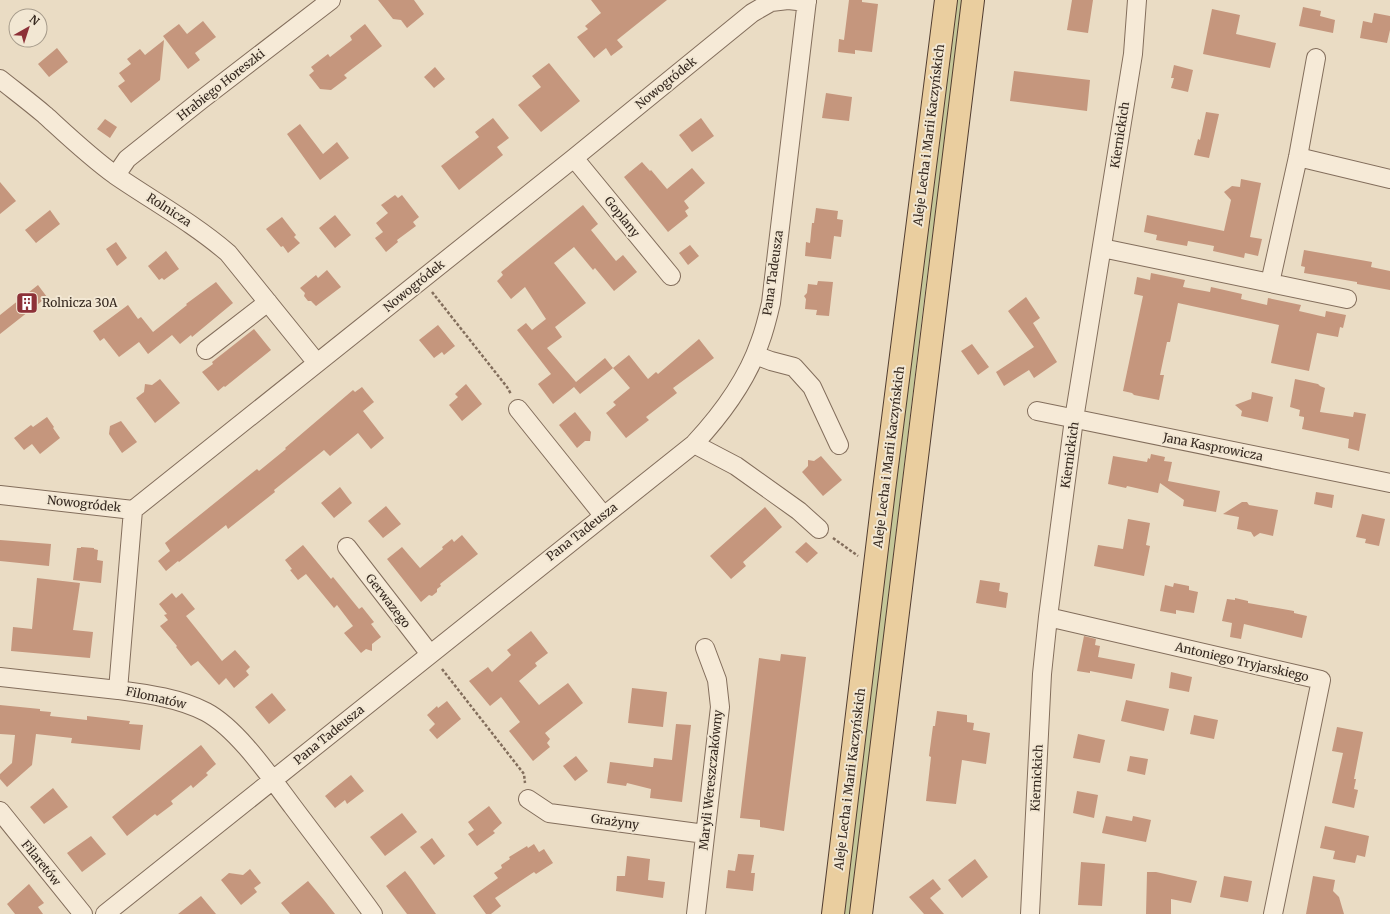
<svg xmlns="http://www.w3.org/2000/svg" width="1390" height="914" font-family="Merriweather,serif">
	<rect width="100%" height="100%" fill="#eadcc4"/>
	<path fill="#c5c799" d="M954,0H963L924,300L850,914H843Z"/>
	<path fill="#c5967d" d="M378,0H414L424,14L407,28L401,20L393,19Z
		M591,0H667L617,40L623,47L611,56L606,48L594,58L577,37L588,29L585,26L601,13Z
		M849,0H862V2L878,4L872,52L855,50V54L838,52L839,39L844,40Z
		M1072,0H1093L1088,33L1067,30Z
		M1303,7L1321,11L1320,16L1335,20L1333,33L1299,26Z
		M1212,9L1240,15L1236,34L1276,43L1270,68L1203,54Z
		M1374,13L1390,16V30L1387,43L1360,38L1363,21L1372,23Z
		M203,21L216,37L195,53L200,60L188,69L163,36L179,24L187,34Z
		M365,24L382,46L344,75L347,78L331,90L320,89L309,75L314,71L311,67L328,54L330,57L352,40L350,36Z
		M164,40L160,80L131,103L118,86L125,81L119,73L131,64L127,59L140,49L145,55Z
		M57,48L68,62L49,77L38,64Z
		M549,63L580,101L541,132L518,105L541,87L532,76Z
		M1174,65L1193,70L1188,92L1171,88L1174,78H1171Z
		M435,67L445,79L434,88L424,77Z
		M1014,71L1090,80L1087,111L1010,101Z
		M826,93L852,97L849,121L822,118Z
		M1206,112L1219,114L1209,158L1194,155L1198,139L1200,140Z
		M493,118L509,138L497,147L503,155L459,190L441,166L479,137L475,132Z
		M701,118L714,136L692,152L679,135Z
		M105,119L117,127L110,138L97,129Z
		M300,124L323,154L337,142L349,158L320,180L287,134Z
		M642,162L650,171L651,170L667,189L692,168L705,183L684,201L689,208L685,211L688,216L668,232L624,177Z
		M1241,179L1261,183L1250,237L1262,239L1258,256L1245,253L1244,258L1213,251L1214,246L1188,241L1187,246L1171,243L1156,240L1157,235L1144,232L1147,215L1224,231L1231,200L1224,192L1232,186L1240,187Z
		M0,182L16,201L0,214Z
		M395,195L398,198L402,195L419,217L413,222L416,226L397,240L398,242L386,252L375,238L383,232L376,223L388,213L381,205Z
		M583,205L598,224L591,230L616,261L623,255L637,272L614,291L595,268L593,270L574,247L554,263L586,303L555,327L562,337L547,348L576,382L605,358L613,368L580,394L574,387L553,404L538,384L551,374L517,330L526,323L532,330L546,319L525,287L511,299L497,281L503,275L501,272Z
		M816,208L838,211L837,219L843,220L841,237L834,236L831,259L805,256L806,242L810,243L812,223H814Z
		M50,210L60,224L36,243L25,230Z
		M335,215L351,235L335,248L319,228Z
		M282,217L296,235L294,237L300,243L288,253L283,246L281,247L266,229Z
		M116,242L127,258L117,266L106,249Z
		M690,245L699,256L688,265L679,253Z
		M1304,250L1372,262L1371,267L1390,271V290L1357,284V282L1304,273L1305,267L1301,266Z
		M166,251L179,269L164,280L162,278L159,280L148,266Z
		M327,270L341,287L316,306L311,301H308L304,296L305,293L300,288L316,275L318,278Z
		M1151,273L1185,280L1183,287L1210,292L1211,287L1242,294L1241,299L1267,305L1268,298L1301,305L1299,311L1325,317L1326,311L1346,315L1343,328L1340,327L1338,337L1317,333L1309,371L1271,363L1279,325L1178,303L1170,342H1167L1160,375H1164L1159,400L1134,395L1132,393L1123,391L1143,296L1134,294L1137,277L1150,280Z
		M818,281L833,282L829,316L816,315L817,310L805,309L806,299L804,296L807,293L808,284L817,285Z
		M216,282L233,303L192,337L191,335L180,344L172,335L148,354L139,342L119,357L104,338L100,341L93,331L128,305L138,319L141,317L153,332L187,305L186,304Z
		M38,285L47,297L0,334V315Z
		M1026,297L1040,318L1033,323L1057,362L1034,378L1029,370L1004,386L996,372L1034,347L1008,311Z
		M438,325L455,346L444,355L442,352L434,358L419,340Z
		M254,329L271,350L225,387L224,386L218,391L202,372L213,364L212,362Z
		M699,339L714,358L673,388L677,393L646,417L649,420L626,438L606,413L616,405L613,402L630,388L613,368L629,355L648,379L656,372L658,374Z
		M972,344L989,367L978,375L961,351Z
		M160,379L180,403L155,423L136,398L144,392L145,384L152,385Z
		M1295,379L1318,384L1320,386L1325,388L1320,412L1353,417L1354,412L1366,414L1359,451L1348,448L1349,439L1302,429L1304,419V417L1299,416L1300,410L1290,407Z
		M466,384L482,404L462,421L449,405L458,397L455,394Z
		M362,387L374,402L363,411L384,438L371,449L358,433L330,456L324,450L274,490L275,492L228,529L226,525L179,562L178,561L166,571L158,561L170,551L165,543L257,469L259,471L286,449L285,448L353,390L355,392Z
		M1252,392L1273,397L1268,422L1241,416L1242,411L1235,405L1251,399Z
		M575,412L591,432L590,441H585L577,448L559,425Z
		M47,417L54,427L53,428L60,438L40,454L32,444L24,450L14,438L31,425L33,427Z
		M121,421L137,442L122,453L109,434L110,426Z
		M1151,454L1165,457L1164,461L1172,462L1168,481L1220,491L1216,512L1183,506L1184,500L1160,483L1158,493L1127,486L1126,488L1108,484L1113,456L1147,462L1148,458L1150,459Z
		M821,456L842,480L823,496L802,472L808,466V460L814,461Z
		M340,487L352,503L334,518L321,503Z
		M1316,492L1334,495L1332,508L1314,504Z
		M1242,502H1247L1249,505L1278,510L1273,536L1260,533L1254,537L1251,532L1237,529L1239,517L1223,514Z
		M386,506L401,524L383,538L368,521Z
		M765,507L782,527L743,562L746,566L731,579L710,556Z
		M1362,514L1385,519L1379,546L1365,543L1366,539L1356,537Z
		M1128,519L1150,523L1146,545L1150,546L1144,576L1094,566L1098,545L1123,549Z
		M462,535L478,554L440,584L441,586L437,589V592L432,596L429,595L421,602L387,559L402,547L420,568L443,549L442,547L452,539L454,542Z
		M0,540L51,544L49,566L0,561Z
		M806,542L818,553L807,563L795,552Z
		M303,545L331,579L333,577L359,609L362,607L374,622L371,624L381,637L372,644V651L366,649L361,653L344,633L353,626L337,605L334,608L306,574L298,580L290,570L292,569L285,560Z
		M81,547L94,548V549L98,550L97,560L103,561L101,583L73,580L77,548H81Z
		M37,578L80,583L73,630L93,632L90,658L11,651L13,627L32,629Z
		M980,580L1000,583L999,591L1008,593L1006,608L976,603Z
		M1174,583L1189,586V590L1198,592L1194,613L1176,610V614L1160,611L1165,585L1173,587Z
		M172,593L176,598L182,593L195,609L186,616L222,661L235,650L250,667L246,671L249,675L234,688L226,678L219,685L198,661L191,666L176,647L177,646L160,626L168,620L164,615L167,614L159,604Z
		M1235,598L1248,601V603L1294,611V613L1307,616L1302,638L1244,624L1241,639L1230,637L1232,623L1222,621L1227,599L1235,600Z
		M531,631L548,653L535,663L537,666L519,681L539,705L568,683L583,703L545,733L550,739L547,743L550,747L533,761L509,731L520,722L501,697L490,706L469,681L488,667L492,672L511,655L507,650Z
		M1084,636L1096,639L1095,645L1100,646L1098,657L1135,664L1132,679L1090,671V673L1077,671Z
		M781,654L806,657L784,831L760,827V820L740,818L759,658L780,661Z
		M1171,672L1192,677L1189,692L1169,688Z
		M632,688L667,692L663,727L628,723Z
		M272,693L286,710L269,724L255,707Z
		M1126,700L1169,709L1164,731L1121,721Z
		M447,701L461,719L437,739L429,730L435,724L427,715L437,706L438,708Z
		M0,705L40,709V711L51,712L50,716L87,720V716L130,721L129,724L143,725L140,750L71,743L72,738L36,734L32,765L7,787L0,779V774L12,763L15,735L0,734Z
		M937,711L967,715V722L974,723L973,730L990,733L986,764L962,760L956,804L926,801L931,757L929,756L933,726H935Z
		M1194,715L1218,720L1214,739L1190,734Z
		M676,724L691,725L682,802L650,798L651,789L627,783L626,786L607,783L610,762L651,767H653L654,758L672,760Z
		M1337,727L1363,732L1354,779H1356L1354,789L1358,790L1354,808L1332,803L1343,753L1332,751Z
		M1078,734L1105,740L1100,763L1073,758Z
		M201,745L216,764L206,773L208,775L193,788L191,785L171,801L173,804L157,816L155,814L127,836L112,817Z
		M576,756L588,771L575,781L563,766Z
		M1130,756L1148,759L1145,775L1127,771Z
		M351,775L364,791L347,804L345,800L335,808L325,796Z
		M53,788L68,807L44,824L30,807Z
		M1077,791L1098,795L1094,818L1073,813Z
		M489,806L502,823L493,831L495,833L477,846L468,834L474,830L468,822Z
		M402,813L417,832L385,856L370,837Z
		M1106,816L1132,821L1133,816L1151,820L1146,842L1102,833Z
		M1325,826L1369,836L1365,857L1357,855L1355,863L1333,859L1335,851L1320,848Z
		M91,836L106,854L82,872L67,853Z
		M432,838L445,856L434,865L420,847Z
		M534,844L539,852L544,849L553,863L536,874L534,872L495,898L501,906L491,914H486L473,896L498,878L494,873L502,868L501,865L510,859L509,857L527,846L528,848Z
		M738,854L754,855L751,873H755L753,891L726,888L728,870L735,871Z
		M627,856L650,859L648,880L665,882L663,898L616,891L617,876H625Z
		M975,859L988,877L962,898L948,880Z
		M1081,862L1105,864L1102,906L1078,905Z
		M250,869L261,883L254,888L257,892L241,905L221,880L229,873L243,875Z
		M405,871L412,880L436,914H407L386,886Z
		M1147,872H1156L1197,881L1191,903L1171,899V914H1146Z
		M1224,876L1252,881L1248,902L1220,897Z
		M1313,876L1335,880L1333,891L1339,897L1344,914H1306Z
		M933,879L941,889L930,898L944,914H924L909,897Z
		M308,881L324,900L335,914H290L281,903Z
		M29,884L44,903L38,907L43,914H15L7,904Z
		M201,896L216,914H178Z"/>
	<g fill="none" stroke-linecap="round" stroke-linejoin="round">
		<g stroke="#836e5c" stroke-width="20">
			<path id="minor" d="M0,79C15,91 31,103 45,115C68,136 90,157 115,175C153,201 193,223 228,253L317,363
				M1298,157L1390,179
				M574,158L671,276
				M116,175L127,159L201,100L331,0
				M1102,248L1347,299
				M1270,283L1298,157L1316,58
				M206,350L268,302
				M755,355L771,361L794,367L812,387L839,445
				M518,409L603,515
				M1037,411L1390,483
				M694,444L736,466L799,511L819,529
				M0,495L133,510L574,158L752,13L771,2L788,0L807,2
				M133,510L118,690C148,694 179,698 206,712C238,729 271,778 293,807C320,843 347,878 373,914
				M347,547L430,654
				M1048,617L1321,680L1273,914
				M0,677L118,690
				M528,799L549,813L705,834
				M0,811L83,914
				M105,914L694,444C722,414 747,380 760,342C765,329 768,316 771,303L807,0
				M696,914L720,707L717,680L705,648
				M1030,914L1042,674L1048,617L1074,419L1133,54L1137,0"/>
		</g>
		<g stroke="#523d30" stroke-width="24">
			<path id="major" d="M833,914L884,490L946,0
				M861,914L973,0"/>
		</g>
		<path stroke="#836e5c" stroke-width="2.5" stroke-dasharray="3 2" stroke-linecap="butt" d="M432,292L507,387L511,394
			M833,538L858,556
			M442,669L524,774L525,783"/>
		<use href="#minor" stroke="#f6ead7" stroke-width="18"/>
		<use href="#major" stroke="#eace9f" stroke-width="22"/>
	</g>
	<defs>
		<g id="building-square" transform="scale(1.15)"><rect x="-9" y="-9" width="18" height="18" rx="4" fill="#8d3138" stroke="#f2e7d3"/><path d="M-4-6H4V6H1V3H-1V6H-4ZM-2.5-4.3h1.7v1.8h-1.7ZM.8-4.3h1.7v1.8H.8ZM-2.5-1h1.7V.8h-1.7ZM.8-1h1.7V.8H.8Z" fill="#fff"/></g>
	</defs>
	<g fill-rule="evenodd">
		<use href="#building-square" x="27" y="303"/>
	</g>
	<g text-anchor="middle" stroke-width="4" stroke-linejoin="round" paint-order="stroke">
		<g font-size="12" fill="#35281f" stroke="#f2e7d3">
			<text transform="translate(666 83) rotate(-39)" y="4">Nowogródek</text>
			<text transform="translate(221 85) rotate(-38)" y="4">Hrabiego Horeszki</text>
			<text transform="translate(929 135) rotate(-83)" y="4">Aleje Lecha i Marii Kaczyńskich</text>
			<text transform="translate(1120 135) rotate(-81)" y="4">Kiernickich</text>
			<text transform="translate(169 210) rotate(33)" y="4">Rolnicza</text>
			<text transform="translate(622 217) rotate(51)" y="4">Goplany</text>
			<text transform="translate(773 273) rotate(-82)" y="4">Pana Tadeusza</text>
			<text transform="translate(414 286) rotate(-39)" y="4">Nowogródek</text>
			<text transform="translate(1213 447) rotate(11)" y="4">Jana Kasprowicza</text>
			<text transform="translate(1070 455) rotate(-82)" y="4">Kiernickich</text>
			<text transform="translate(889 457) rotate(-83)" y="4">Aleje Lecha i Marii Kaczyńskich</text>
			<text transform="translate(84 504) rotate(6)" y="4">Nowogródek</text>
			<text transform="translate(582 532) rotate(-38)" y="4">Pana Tadeusza</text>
			<text transform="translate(388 601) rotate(52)" y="4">Gerwazego</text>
			<text transform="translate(1242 662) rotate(13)" y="4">Antoniego Tryjarskiego</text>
			<text transform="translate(156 698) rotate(13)" y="4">Filomatów</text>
			<text transform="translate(329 735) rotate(-39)" y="4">Pana Tadeusza</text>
			<text transform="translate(1037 778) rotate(-87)" y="4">Kiernickich</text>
			<text transform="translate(850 779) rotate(-83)" y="4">Aleje Lecha i Marii Kaczyńskich</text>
			<text transform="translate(711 780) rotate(-84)" y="4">Maryli Wereszczakówny</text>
			<text transform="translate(615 822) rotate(8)" y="4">Grażyny</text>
			<text transform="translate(41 863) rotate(51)" y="4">Filaretów</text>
		</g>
		<g font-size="12" fill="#35281f" stroke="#f2e7d3" text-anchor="start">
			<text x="42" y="307">Rolnicza 30A</text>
		</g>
	</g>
	<g transform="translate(28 28) rotate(39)"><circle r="19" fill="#f2e7d3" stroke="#a69b8b"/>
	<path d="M0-3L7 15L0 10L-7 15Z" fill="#8d3138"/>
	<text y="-6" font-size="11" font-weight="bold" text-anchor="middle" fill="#35281f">N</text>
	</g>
</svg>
